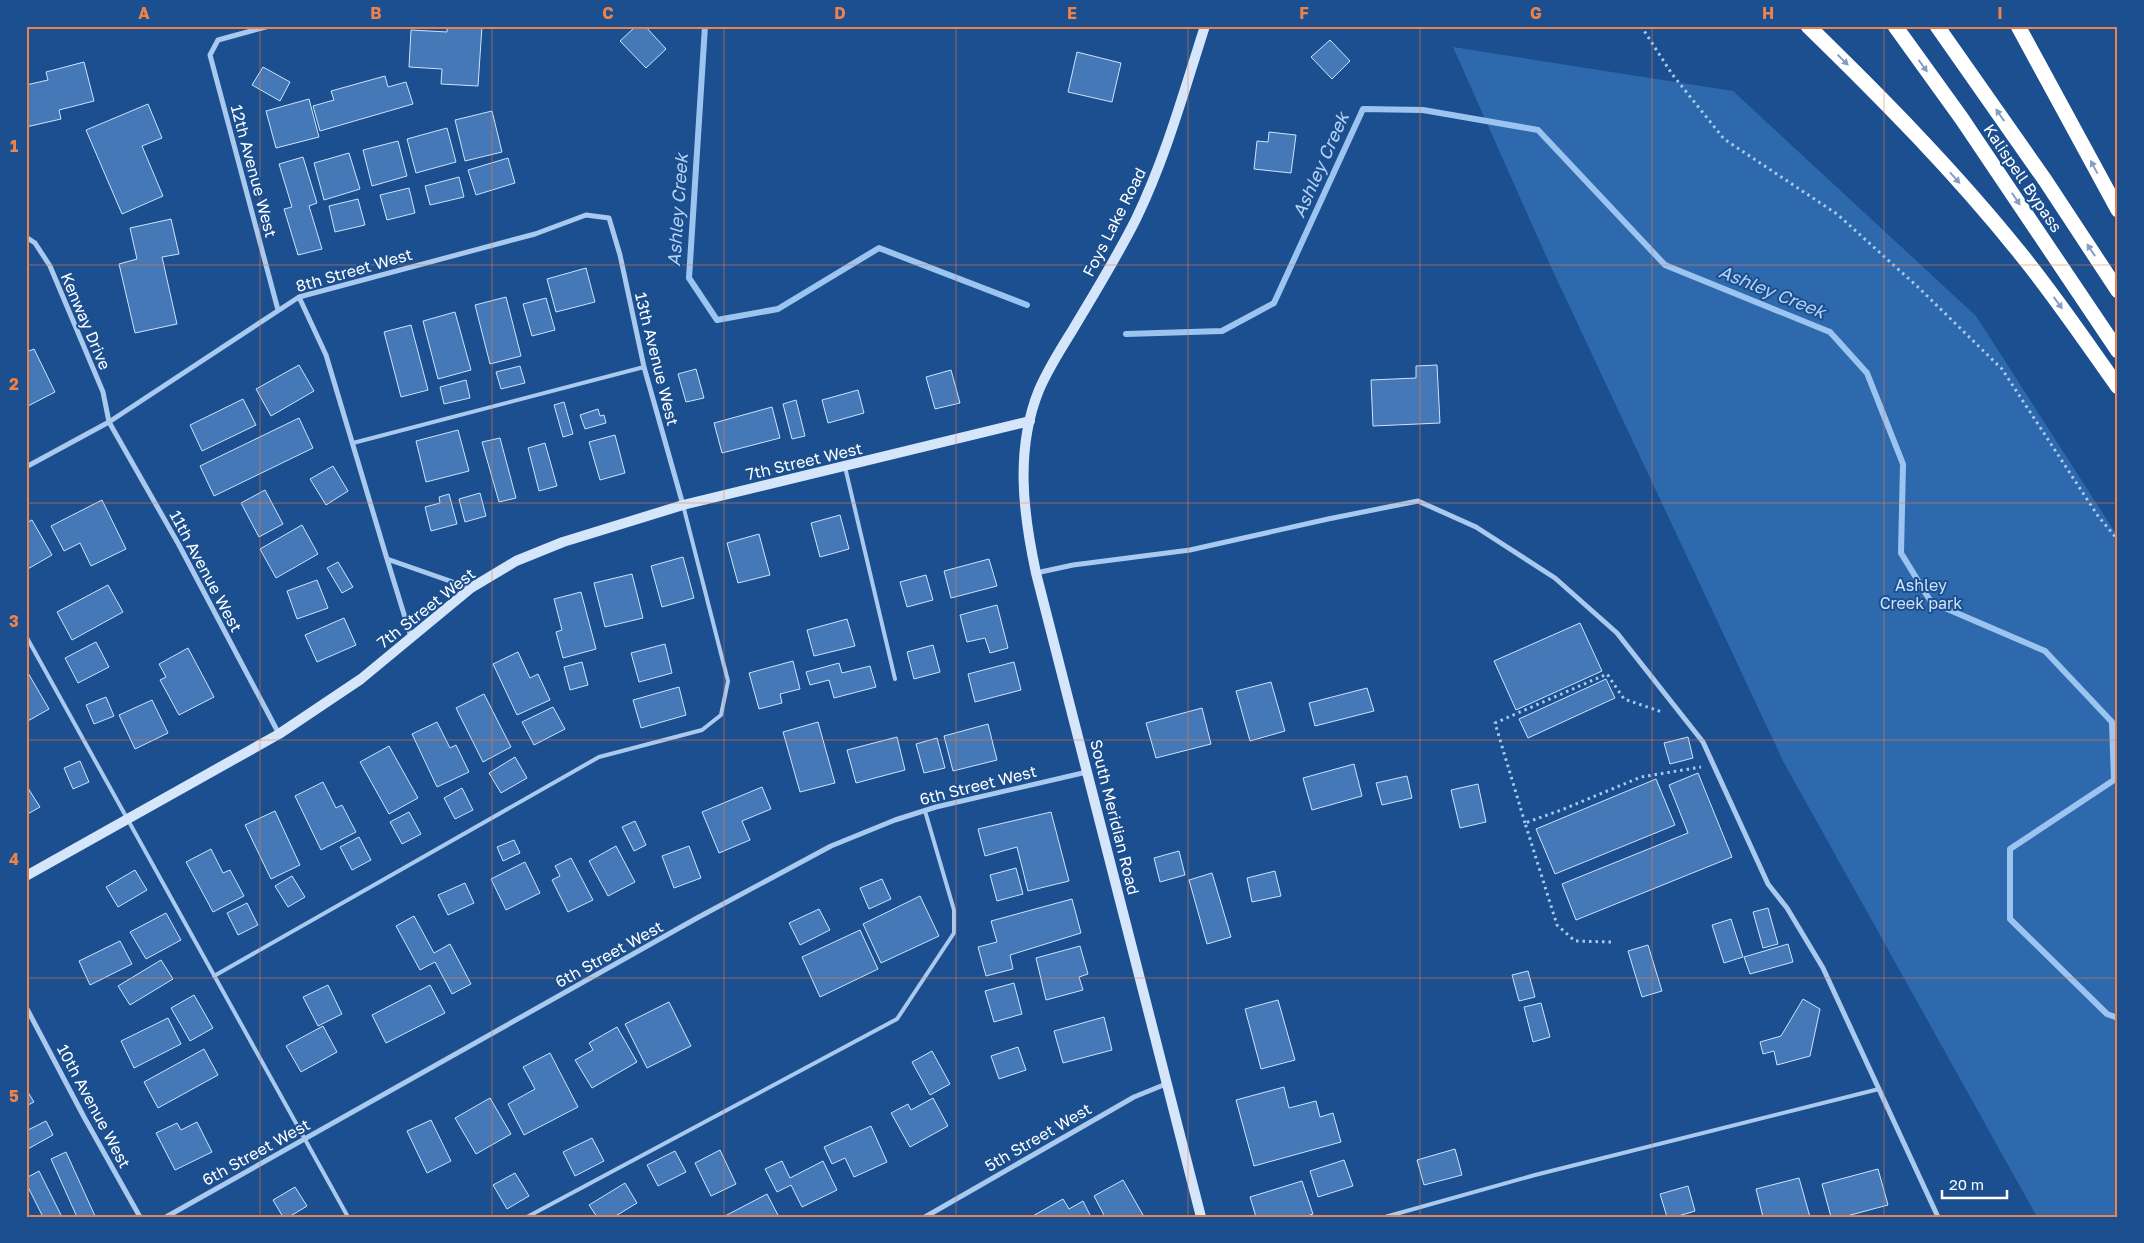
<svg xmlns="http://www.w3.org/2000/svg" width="2144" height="1243" font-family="'Golos Text',sans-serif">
	<rect width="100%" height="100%" fill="#1b4f8f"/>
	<path fill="#2e69ad" d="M1453,47L1733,91L1976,316L2118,537V1217H2037L1783,761L1551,267Z"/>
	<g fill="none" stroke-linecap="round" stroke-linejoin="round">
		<path stroke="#9cc4f0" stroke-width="6" d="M705,26L689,278L717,320L778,309L879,248L1027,305
			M1126,334L1222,331L1274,303L1363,109L1423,110L1538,130L1665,265L1830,332L1867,373L1903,464L1901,553L1931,602L2045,651L2112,722L2114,780L2010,849V919L2107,1014L2118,1018"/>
	</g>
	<path fill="#4478b7" stroke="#cfe3fa" d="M447,26H482L478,86L441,84L442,69L409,67L411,30L447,32Z
		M636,26H645L666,49L646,68L620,41Z
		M1330,40L1350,61L1332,79L1311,57Z
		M1077,52L1121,63L1112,102L1068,92Z
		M84,62L94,101L59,110L61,119L26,127V85L48,80L46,72Z
		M263,67L290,82L280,101L252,85Z
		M385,76L388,87L406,82L413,104L320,131L313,106L334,100L331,91Z
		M309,99L319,137L276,148L266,111Z
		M148,104L162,138L142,146L163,196L122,214L86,130Z
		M492,111L502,152L465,161L455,120Z
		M447,128L456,162L416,173L407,139Z
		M1269,132L1296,135L1291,173L1254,169L1257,141L1268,142Z
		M398,141L407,176L372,186L363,150Z
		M349,153L360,189L324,200L314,163Z
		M303,157L317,203L309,206L322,249L298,255L284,209L292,207L279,164Z
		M508,158L515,183L476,195L468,170Z
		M459,177L464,197L430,205L425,186Z
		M409,188L415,213L387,220L380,195Z
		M358,199L365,225L335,232L329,206Z
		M171,219L179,254L162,257L177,324L135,333L119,264L137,259L130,228Z
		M586,268L595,302L556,312L547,279Z
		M506,297L521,356L490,364L475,305Z
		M546,298L555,330L532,336L523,304Z
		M455,312L471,370L438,379L423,321Z
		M411,325L428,390L401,397L384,332Z
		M34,349L55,392L26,407V352Z
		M299,365L314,391L271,416L256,389Z
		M1437,365L1440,423L1373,426L1371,380L1416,378V366Z
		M520,366L525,383L501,389L496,372Z
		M696,369L704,398L686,402L678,374Z
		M951,370L960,403L935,409L926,377Z
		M466,380L470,398L444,404L440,387Z
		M858,390L864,413L828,423L822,400Z
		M243,399L256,425L202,451L190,425Z
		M796,400L805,436L792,439L783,404Z
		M564,402L573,434L563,437L554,405Z
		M772,407L780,438L722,453L714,423Z
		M598,409L600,416L604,415L606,423L585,429L580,415Z
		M299,418L313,448L214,496L200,466Z
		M458,430L469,471L426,482L416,441Z
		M615,435L625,473L600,480L589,442Z
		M500,438L516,498L499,502L482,442Z
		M545,443L557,486L539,491L528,448Z
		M333,466L348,491L326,505L310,479Z
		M265,490L283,524L259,537L241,503Z
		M480,493L486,516L465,522L459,499Z
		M449,494L457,524L431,531L425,507L440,503L439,497Z
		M102,500L126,549L91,566L80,543L64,551L51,526Z
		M840,515L849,549L820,557L811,523Z
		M32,520L52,555L26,570V523Z
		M302,525L318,554L276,578L260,549Z
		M759,534L770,575L738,583L727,543Z
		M683,557L694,598L662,607L651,566Z
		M989,559L997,586L951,598L944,571Z
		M338,562L353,587L342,593L327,568Z
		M632,574L643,618L605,627L594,583Z
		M926,575L933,600L907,607L900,582Z
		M317,580L328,608L297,619L287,591Z
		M108,585L123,612L72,640L57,612Z
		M581,592L596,649L563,658L556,632L562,630L554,599Z
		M997,605L1008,648L990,653L985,638L967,642L960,615Z
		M344,618L356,645L317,662L305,635Z
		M847,619L855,646L814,656L807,630Z
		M1580,623L1602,671L1516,710L1494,661Z
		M96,642L109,667L78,683L65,658Z
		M665,644L672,673L639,682L631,653Z
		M933,645L940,672L914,679L907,652Z
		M188,648L214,697L179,715L160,680L166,677L159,664Z
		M518,652L530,678L538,674L550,700L517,715L493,664Z
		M793,661L800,689L780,694L782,703L759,709L749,673Z
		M582,662L588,685L570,690L564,667Z
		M1014,662L1021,690L975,702L968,674Z
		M839,663L842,673L870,666L876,687L834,698L829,680L810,685L806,672Z
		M28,673L49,709L26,722V674Z
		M1606,679L1615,698L1528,738L1519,719Z
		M1271,682L1285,731L1250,741L1236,691Z
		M679,687L686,715L641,728L633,700Z
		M1367,688L1374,711L1315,726L1309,703Z
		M484,694L511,747L483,762L456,708Z
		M106,697L114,716L94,724L86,705Z
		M152,700L168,733L135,749L119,715Z
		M553,707L565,729L534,745L522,722Z
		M1202,708L1211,744L1156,758L1146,723Z
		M437,722L450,748L456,745L469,772L437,787L412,734Z
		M818,722L835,783L800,792L783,732Z
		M988,724L997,760L953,771L944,736Z
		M897,737L905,770L856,783L847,750Z
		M1688,737L1693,758L1670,764L1664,743Z
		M937,738L945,768L924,773L916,744Z
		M389,746L418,798L389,814L360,762Z
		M515,757L527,778L501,793L489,773Z
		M80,761L89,782L73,789L64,768Z
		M1354,764L1362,796L1312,810L1303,778Z
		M1698,773L1732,857L1576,920L1562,884L1688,833L1669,785Z
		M1407,776L1412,798L1382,805L1376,783Z
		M1656,779L1675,825L1555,874L1536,829Z
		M323,782L336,808L342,805L356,832L321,850L295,796Z
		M1478,784L1486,822L1460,828L1451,790Z
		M26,785L40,807L26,815Z
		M762,787L771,809L742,821L750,840L719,853L702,812Z
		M462,788L473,810L455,819L444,798Z
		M275,811L300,865L271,879L245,825Z
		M409,812L421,834L402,844L390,822Z
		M1051,812L1069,881L1028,891L1017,847L985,856L978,829Z
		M635,821L646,845L634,851L622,827Z
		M359,837L371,860L352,870L340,847Z
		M514,840L520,853L503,861L497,847Z
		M616,846L635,882L608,896L589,861Z
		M689,846L701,878L674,888L662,856Z
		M211,849L223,873L230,870L244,896L213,912L186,862Z
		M1179,851L1185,875L1160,882L1154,858Z
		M571,858L593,900L568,912L552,880L560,876L555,866Z
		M525,862L540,893L506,910L491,879Z
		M1016,868L1023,894L997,901L990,875Z
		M135,870L147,890L118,907L106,887Z
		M1275,871L1281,896L1252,902L1247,878Z
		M1212,873L1231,937L1207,944L1189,880Z
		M292,876L305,897L288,907L275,886Z
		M882,879L891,899L869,909L860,888Z
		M465,883L474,903L448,915L438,895Z
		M920,896L939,936L881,963L863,924Z
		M1072,899L1081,933L1010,955L1013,969L986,976L978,947L997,942L991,921Z
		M247,903L258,925L238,935L227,913Z
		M1768,908L1778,944L1763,948L1753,912Z
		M819,909L830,930L800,945L789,923Z
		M166,913L181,940L146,959L130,932Z
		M414,916L434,953L450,944L471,984L452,994L435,962L420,970L396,926Z
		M1731,919L1743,957L1724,963L1712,925Z
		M860,930L878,969L820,997L802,957Z
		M120,941L132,964L90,985L79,961Z
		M1788,944L1793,962L1750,974L1744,957Z
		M1648,945L1662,991L1642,997L1628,951Z
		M1080,946L1088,974L1079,977L1083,990L1046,1000L1036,958Z
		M161,960L173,979L130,1005L118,986Z
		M1528,971L1535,997L1519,1001L1512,975Z
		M1014,983L1022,1014L994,1022L985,991Z
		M328,985L342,1014L318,1026L303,997Z
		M430,985L445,1013L386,1043L372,1015Z
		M194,995L213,1028L190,1041L171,1008Z
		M1803,999L1820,1009L1810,1056L1777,1065L1774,1051L1763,1054L1760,1042L1781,1036Z
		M1278,1000L1295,1060L1261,1069L1245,1009Z
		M669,1002L691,1046L647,1068L625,1024Z
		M1541,1003L1550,1037L1533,1042L1524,1007Z
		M1104,1017L1112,1050L1063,1063L1054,1031Z
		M168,1018L181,1044L134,1068L121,1041Z
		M323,1026L337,1052L301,1072L286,1046Z
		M617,1027L637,1062L592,1088L575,1060L593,1050L589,1043Z
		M1018,1047L1026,1070L999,1079L991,1056Z
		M204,1049L218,1075L158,1108L144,1082Z
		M932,1051L950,1084L930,1095L912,1062Z
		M550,1053L578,1107L524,1135L508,1104L535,1089L523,1067Z
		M1284,1087L1289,1108L1316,1101L1320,1117L1333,1113L1341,1142L1254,1166L1236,1100Z
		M26,1089L34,1102L26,1106Z
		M490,1098L511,1134L476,1154L455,1118Z
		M933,1098L948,1126L910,1147L891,1113L908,1104L911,1110Z
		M431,1120L451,1161L427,1173L407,1131Z
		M46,1121L53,1135L26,1150V1131Z
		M197,1122L212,1152L175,1170L156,1133L177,1123L181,1130Z
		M871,1126L887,1162L854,1177L845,1158L832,1164L824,1147Z
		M592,1138L604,1161L575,1176L563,1152Z
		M1455,1149L1462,1175L1424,1185L1417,1160Z
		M720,1150L736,1184L711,1196L695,1163Z
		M675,1151L686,1172L658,1186L647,1165Z
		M66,1152L95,1216L92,1217H77L51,1159Z
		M1344,1160L1353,1186L1318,1197L1310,1171Z
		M782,1161L790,1178L823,1161L837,1190L802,1207L791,1185L777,1192L765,1169Z
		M1878,1169L1888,1205L1843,1217H1831L1822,1184Z
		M39,1171L62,1217H43L26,1183V1178Z
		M515,1173L529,1196L507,1209L493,1185Z
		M1799,1178L1810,1217H1763L1756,1189Z
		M1123,1180L1143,1215L1139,1217H1105L1094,1196Z
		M1302,1181L1313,1214L1304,1217H1256L1250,1197Z
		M625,1183L637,1203L614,1217H597L589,1205Z
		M1688,1186L1695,1211L1675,1217H1667L1660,1194Z
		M295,1187L307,1206L289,1217H283L273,1200Z
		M767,1194L779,1217H725V1216Z
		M1063,1199L1069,1209L1083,1201L1091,1217H1031Z"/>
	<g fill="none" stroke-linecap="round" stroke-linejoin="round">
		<path stroke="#a9c9ee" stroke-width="3" stroke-dasharray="2.5 4" stroke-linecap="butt" d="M1641,26L1672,74L1724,139L1837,214L1919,288L2002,369L2098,516L2118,540
			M1525,823L1495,723L1607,674L1624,699L1662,712
			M1611,942L1575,941L1557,925L1525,823L1564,809L1641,777L1701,767"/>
		<path stroke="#a9c9ee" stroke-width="4" d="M353,443L644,367
			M845,467L895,679
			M26,636L348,1217
			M214,976L599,757L702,730L721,715L728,681L683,505
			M527,1217L897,1019L954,933V910L925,811
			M1385,1217L1535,1175L1879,1089"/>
		<path stroke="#a9c9ee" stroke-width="5" d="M269,26L218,40L210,55L278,310
			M328,26H329
			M26,237L35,243L50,266L103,392L109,422L179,545L279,734
			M299,297L326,355L387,559L470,588
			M26,467L109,422L299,297L535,234L586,215L609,218L620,255L644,367L683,505
			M387,559L411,637
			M1036,573L1073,565L1190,550L1328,519L1418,501L1476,527L1555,578L1617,633L1703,742L1768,884L1787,908L1823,968L1938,1217
			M26,1007L84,1117L140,1217
			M166,1217L697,918L831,846L895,820L936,807L1087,772
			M925,1217L1134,1097L1166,1084"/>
		<path stroke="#d6e6fa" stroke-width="10" d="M26,876L279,734L361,679L471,588L516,561L563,542L683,505L1030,421
			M1201,1217L1036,573C1023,513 1015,449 1039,390C1048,369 1060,350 1072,331C1094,294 1117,257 1136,219C1166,157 1184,91 1205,26"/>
		<path stroke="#fff" stroke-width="15" d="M1808,26C1882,98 1955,172 2020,253C2055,296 2086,342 2118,387
			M1895,26L1962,119L2118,351
			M1937,26L2045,180L2118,291
			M2018,26L2118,210"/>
	</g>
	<defs><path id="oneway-solid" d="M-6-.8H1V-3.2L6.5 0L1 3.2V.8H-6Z" transform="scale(1.25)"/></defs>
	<g fill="#829ec1">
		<use href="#oneway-solid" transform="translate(1843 60) rotate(44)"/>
		<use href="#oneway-solid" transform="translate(1923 66) rotate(54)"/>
		<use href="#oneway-solid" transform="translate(2000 115) rotate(-125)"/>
		<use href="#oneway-solid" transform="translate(2094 167) rotate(-118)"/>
		<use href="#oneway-solid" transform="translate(1955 178) rotate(48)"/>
		<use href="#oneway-solid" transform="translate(2016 199) rotate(56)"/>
		<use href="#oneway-solid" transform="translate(2091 250) rotate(-123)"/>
		<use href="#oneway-solid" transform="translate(2058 303) rotate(54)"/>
	</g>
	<path fill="none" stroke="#ee8249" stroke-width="1" stroke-opacity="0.55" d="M260,26V1217M492,26V1217M724,26V1217M956,26V1217M1188,26V1217M1420,26V1217M1652,26V1217M1884,26V1217M26,265H2118M26,503H2118M26,740H2118M26,978H2118"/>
	<g text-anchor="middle" stroke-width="4" stroke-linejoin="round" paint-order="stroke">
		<g font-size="16" fill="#fff" stroke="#1b4f8f">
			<text transform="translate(254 171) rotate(75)" y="6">12th Avenue West</text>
			<text transform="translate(2023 178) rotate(56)" y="6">Kalispell Bypass</text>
			<text transform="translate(1114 222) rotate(-63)" y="6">Foys Lake Road</text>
			<text transform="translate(354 270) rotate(-16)" y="6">8th Street West</text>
			<text transform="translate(86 321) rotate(67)" y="6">Kenway Drive</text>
			<text transform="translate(657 359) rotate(76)" y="6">13th Avenue West</text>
			<text transform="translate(804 461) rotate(-13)" y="6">7th Street West</text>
			<text transform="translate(206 571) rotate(62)" y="6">11th Avenue West</text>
			<text transform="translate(426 608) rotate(-38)" y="6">7th Street West</text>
			<text transform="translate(978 785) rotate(-14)" y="6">6th Street West</text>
			<text transform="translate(1115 817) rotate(76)" y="6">South Meridian Road</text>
			<text transform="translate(609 954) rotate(-29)" y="6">6th Street West</text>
			<text transform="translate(94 1106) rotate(62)" y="6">10th Avenue West</text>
			<text transform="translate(1038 1137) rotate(-30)" y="6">5th Street West</text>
			<text transform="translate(256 1152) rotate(-29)" y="6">6th Street West</text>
		</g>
		<g font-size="16" fill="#cfe3fa" stroke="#1b4f8f">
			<text x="1921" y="591">Ashley<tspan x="1921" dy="18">Creek park</tspan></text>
		</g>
		<g font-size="18" font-style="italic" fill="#b5d3f5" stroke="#1b4f8f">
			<text transform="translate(1321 165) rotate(-66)" y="6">Ashley Creek</text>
			<text transform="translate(678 210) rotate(-86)" y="6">Ashley Creek</text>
			<text transform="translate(1772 292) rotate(22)" y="6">Ashley Creek</text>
		</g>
	</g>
	<rect width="2144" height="1243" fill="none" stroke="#1b4f8f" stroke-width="55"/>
	<path d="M1942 1190v8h65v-8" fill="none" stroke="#ffffff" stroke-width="2.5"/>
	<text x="1949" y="1190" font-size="15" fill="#ffffff" stroke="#1b4f8f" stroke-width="4" paint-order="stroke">20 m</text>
	<rect x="28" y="28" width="2088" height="1188" fill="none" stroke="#ee8249" stroke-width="2"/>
	<g font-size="16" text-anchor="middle" font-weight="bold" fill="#ee8249">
		<text x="144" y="19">A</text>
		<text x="376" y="19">B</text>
		<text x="608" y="19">C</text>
		<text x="840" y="19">D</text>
		<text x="1072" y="19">E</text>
		<text x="1304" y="19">F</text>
		<text x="1536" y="19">G</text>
		<text x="1768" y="19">H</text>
		<text x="2000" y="19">I</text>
		<text x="14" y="152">1</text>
		<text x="14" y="390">2</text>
		<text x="14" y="627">3</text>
		<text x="14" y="865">4</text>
		<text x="14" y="1102">5</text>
	</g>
</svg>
